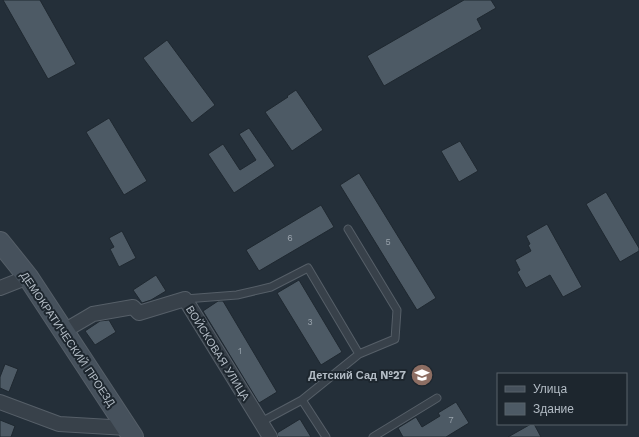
<svg xmlns="http://www.w3.org/2000/svg" width="639" height="437" font-family="'Work Sans',sans-serif">
	<rect width="100%" height="100%" fill="#242f39"/>
	<path fill="#4d5a65" stroke="#1f2830" d="M3,0H40L76,64L48,79Z
		M464,0H491L496,8L477,19L482,29L384,86L367,56Z
		M167,40L215,105L192,123L143,58Z
		M296,90L323,130L292,151L265,112L288,97L287,96Z
		M109,118L147,181L124,195L86,132Z
		M249,128L275,166L234,193L208,154L223,144L240,170L256,160L239,134Z
		M460,141L478,171L459,182L441,151Z
		M359,173L436,298L417,310L340,185Z
		M606,192L639,248V251L620,262L586,204Z
		M321,205L334,227L259,271L246,250Z
		M547,224L582,287L563,297L550,275L526,288L517,272L520,270L515,260L531,251L528,245L530,244L526,236Z
		M122,231L136,258L119,267L110,249L114,247L109,238Z
		M156,275L166,291L151,300L142,303L133,290Z
		M299,280L342,352L321,365L277,293Z
		M218,301H223L277,392L259,403L203,311Z
		M109,320L116,332L95,345L85,331L100,321Z
		M5,364L18,369L9,392L0,388V377Z
		M456,402L469,423L446,437H403L398,428L416,417L422,427L440,416L438,413Z
		M300,419L311,437H278L277,433Z
		M0,420L15,426L11,437H0Z
		M531,424H534L541,437H508Z"/>
	<g fill="none" stroke-linecap="round" stroke-linejoin="round">
		<g stroke="#565f68" stroke-width="9">
			<path id="service" d="M348,229L397,310L395,339L359,354
				M185,299L237,295L271,287L308,268L359,354L302,400L326,437
				M261,422L302,400
				M373,437L437,398"/>
		</g>
		<g stroke="#565f68" stroke-width="16">
			<path id="minor" d="M0,288L28,277
				M64,331L93,314L133,307L139,313L185,299L270,437
				M0,402L59,424L127,428"/>
		</g>
		<g stroke="#565f68" stroke-width="22">
			<path id="secondary" d="M0,242L28,277L133,437"/>
		</g>
		<use href="#service" stroke="#38414a" stroke-width="7"/>
		<use href="#minor" stroke="#38414a" stroke-width="14"/>
		<use href="#secondary" stroke="#46515c" stroke-width="20"/>
	</g>
	<defs>
		<g id="school-disc" transform="scale(1.15)"><circle r="9.5" fill="#8d6e63" stroke="#1d262e"/><path d="M0-5L7-2L0 1L-7-2ZM-4 1L0 2.5L4 1V4Q0 6-4 4Z" fill="#fff"/></g>
	</defs>
	<g fill-rule="evenodd">
		<use href="#school-disc" x="422" y="375"/>
	</g>
	<g text-anchor="middle" stroke-width="4" stroke-linejoin="round" paint-order="stroke">
		<g font-size="9" fill="#9aa4ad">
			<text x="290" y="241">6</text>
			<text x="388" y="245">5</text>
			<text x="310" y="325">3</text>
			<text x="240" y="354">1</text>
			<text x="451" y="423">7</text>
		</g>
		<g font-size="11" fill="#b3bcc5" stroke="#1d262e">
			<text transform="translate(68 339) rotate(56)" y="4">ДЕМОКРАТИЧЕСКИЙ ПРОЕЗД</text>
			<text transform="translate(218 353) rotate(58)" y="4">ВОЙСКОВАЯ УЛИЦА</text>
		</g>
		<g font-size="11" font-weight="bold" fill="#b3bcc5" stroke="#1d262e" text-anchor="end">
			<text x="406" y="379">Детский Сад №27</text>
		</g>
	</g>
	<rect x="497" y="373" width="130" height="52" fill="#1d262e" stroke="#59626a"/>
	<rect x="505" y="386" width="20" height="6" fill="#46515c" stroke="#59626a"/>
	<text x="533" y="393" font-size="12" fill="#b3bcc5">Улица</text>
	<rect x="505" y="403" width="20" height="12" fill="#4d5a65" stroke="#59626a"/>
	<text x="533" y="413" font-size="12" fill="#b3bcc5">Здание</text>
</svg>
